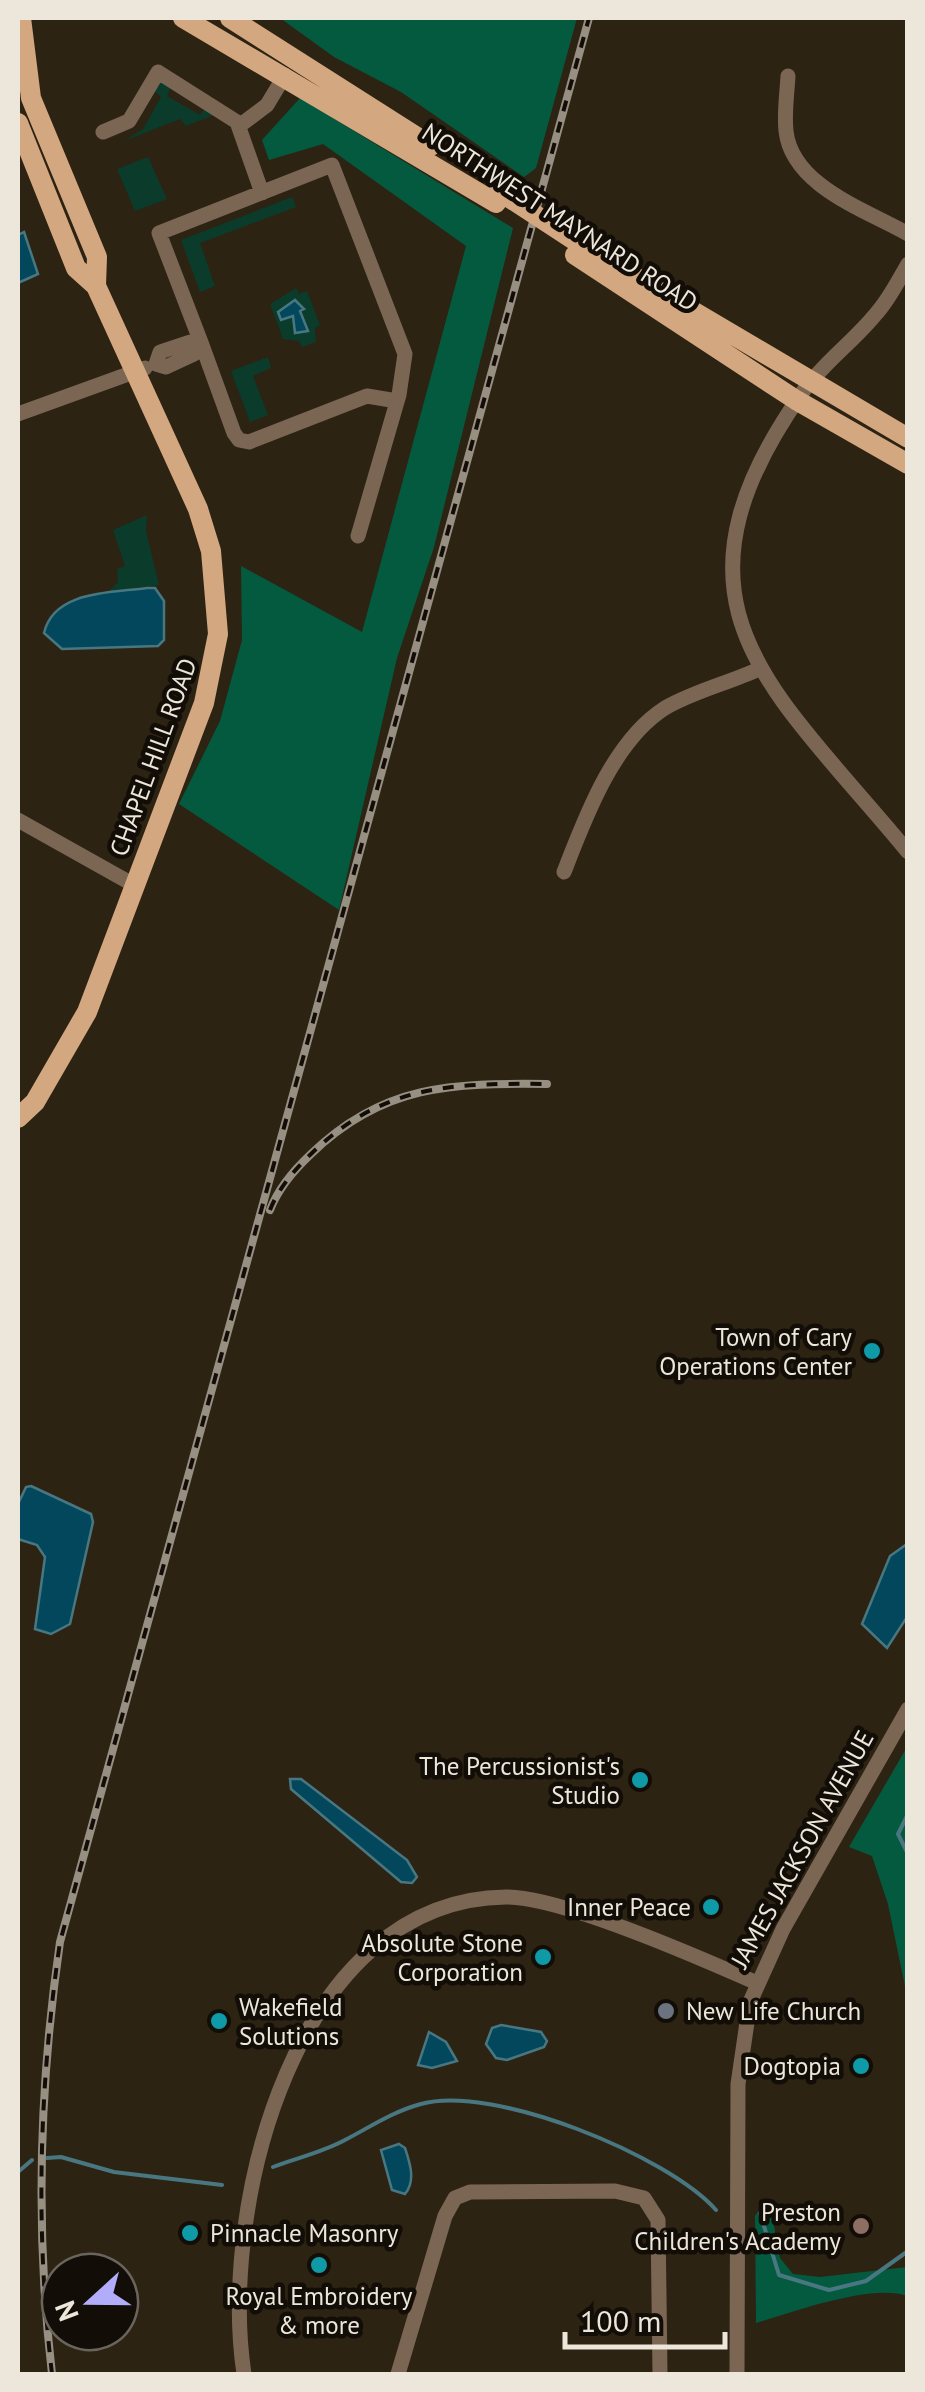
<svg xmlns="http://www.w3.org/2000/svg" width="925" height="2392" font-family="'PT Sans',sans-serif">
	<rect width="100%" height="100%" fill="#2d2313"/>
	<path fill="#0b3b2a" d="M161,81L171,87L167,96L200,115L205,108L214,115L186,126L180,119L124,141L143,129L161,97L154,91Z
		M148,157L167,199L135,211L117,169Z
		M292,197L296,207L200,243L215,286L200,292L181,240Z
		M296,288L299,294L307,291L320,325L315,328L316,342L302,347L299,341L283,339L270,304Z
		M268,357L271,368L253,376L268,415L250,422L231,371Z
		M147,515L146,531L159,585L115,592L110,590L118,582L117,569L125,566L113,530Z"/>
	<path fill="#045a3f" d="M280,18H577L536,168L524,177L401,92L334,57Z
		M300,98L513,228L434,547L397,658L339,910L179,804L220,721L242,640L241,566L362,632L466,246L323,144L269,160L262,140Z
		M907,1747V1996L888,1904L872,1856L849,1847Z
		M770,2205L780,2258L793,2274L820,2277L907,2267V2296C872,2283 793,2312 756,2323L755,2216L762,2206Z"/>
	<path fill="#02475b" stroke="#487781" stroke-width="2.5" d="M24,232L38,274L18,283V235Z
		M295,300L304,309L300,311L308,331L295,333L293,316L281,320L278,312Z
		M147,588H155L164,601V640L158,646L62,649L44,633C54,590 112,593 147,588Z
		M31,1486L91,1514L93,1522L70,1624L51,1634L35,1629L45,1557L37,1545L18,1539V1504L26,1487Z
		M907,1544V1617L887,1648L862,1624L890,1556Z
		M290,1779H301L407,1860L417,1877L412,1883L401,1882L291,1789Z
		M501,2025L541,2032L547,2041L544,2047L507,2060L496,2058L486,2044L492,2028Z
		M429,2032L446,2042L457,2061L432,2068L418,2065Z
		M399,2144L405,2148C410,2163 416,2181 405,2194L392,2190L381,2150Z"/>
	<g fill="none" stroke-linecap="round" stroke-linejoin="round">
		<path stroke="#487781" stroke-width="4" d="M908,1814L898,1834L908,1854
			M47,2158L61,2157L114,2172L222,2185
			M273,2167C297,2158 323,2152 345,2140C370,2127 394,2111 421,2104C494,2084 668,2156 716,2210
			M18,2172L32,2160
			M760,2213L779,2275L829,2290L866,2281L908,2251"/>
		<path stroke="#7b6654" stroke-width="15" d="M788,76C787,94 784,113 786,131C792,186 866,210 908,234
			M239,126L267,105L285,75
			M103,132L129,121L158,72L237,122L262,193
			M908,264C898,281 889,300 875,315C852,343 823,363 802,393C652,606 772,687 908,852
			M202,345L159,233L332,165L405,354L399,395L358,536
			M156,364L160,352L190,342L202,345L234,433L239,440L249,442L367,396L397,401
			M156,364L166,367L194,354L198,347
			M18,414L145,368
			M18,820L134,885
			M564,872C585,818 613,741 665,708C694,691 729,683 759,669
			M244,2374C219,2207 295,1899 506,1897C560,1896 703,1959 757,1983
			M398,2374L445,2216L455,2198L470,2192L615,2191L644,2198L658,2220L660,2374
			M737,2374L738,2084L750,2002L783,1929L908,1709"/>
		<path stroke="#d3a780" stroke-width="20" d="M21,18L31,98L97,257L96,286
			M183,18L496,203
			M230,18L431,146
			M18,123L76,268L96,286L198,509L211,551L218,634L204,703L87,1012L35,1102L18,1118
			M591,251L908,438
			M575,255L796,400L908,464"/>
		<g stroke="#978f82" stroke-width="8">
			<path id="rail" d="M270,1210C278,1189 295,1169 311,1154C383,1084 452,1083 547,1084
				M52,2374C35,2229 39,2087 60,1942L589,18"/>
		</g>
		<use href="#rail" stroke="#120e07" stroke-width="4" stroke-dasharray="11" stroke-linecap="butt"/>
		<path stroke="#d3a780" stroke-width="20" d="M499,191L580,244"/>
	</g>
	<g fill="#0f9aa8" stroke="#120e07" stroke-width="4">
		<circle cx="872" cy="1351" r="10"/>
		<circle cx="640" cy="1780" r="10"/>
		<circle cx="711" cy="1907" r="10"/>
		<circle cx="543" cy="1957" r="10"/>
		<circle cx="219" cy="2021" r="10"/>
		<circle cx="861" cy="2066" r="10"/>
		<circle cx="190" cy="2233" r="10"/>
		<circle cx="319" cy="2265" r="10"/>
	</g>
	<circle fill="#6b7280" stroke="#120e07" stroke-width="4" cx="666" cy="2011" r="10"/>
	<circle fill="#8d6e63" stroke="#120e07" stroke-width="4" cx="861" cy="2226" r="10"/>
	<g text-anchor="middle" stroke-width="9" stroke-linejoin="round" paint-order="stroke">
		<g font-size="25" fill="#ece6db" stroke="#120e07">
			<text transform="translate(560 217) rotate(33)" y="9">NORTHWEST MAYNARD ROAD</text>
			<text transform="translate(153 757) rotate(-70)" y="9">CHAPEL HILL ROAD</text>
			<text transform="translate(802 1849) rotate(-61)" y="9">JAMES JACKSON AVENUE</text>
		</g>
		<g font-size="25" fill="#ece6db" stroke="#120e07" text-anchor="end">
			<text x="852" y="1346">Town of Cary<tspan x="852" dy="29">Operations Center</tspan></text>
			<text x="620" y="1775">The Percussionist's<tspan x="620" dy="29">Studio</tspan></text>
			<text x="691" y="1916">Inner Peace</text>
			<text x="523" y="1952">Absolute Stone<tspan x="523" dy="29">Corporation</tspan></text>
			<text x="239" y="2016" text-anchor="start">Wakefield<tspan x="239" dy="29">Solutions</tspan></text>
			<text x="686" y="2020" text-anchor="start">New Life Church</text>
			<text x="841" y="2075">Dogtopia</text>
			<text x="841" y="2221">Preston<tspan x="841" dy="29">Children's Academy</tspan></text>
			<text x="210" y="2242" text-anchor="start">Pinnacle Masonry</text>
			<text x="319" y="2305" text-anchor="middle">Royal Embroidery<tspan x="319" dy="29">&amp; more</tspan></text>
		</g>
	</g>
	<rect width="925" height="2392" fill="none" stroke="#ece6db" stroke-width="40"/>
	<g transform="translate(90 2302) rotate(249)"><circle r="48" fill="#120e07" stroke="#69645c" stroke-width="2.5"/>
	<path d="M0-8L18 38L0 25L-18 38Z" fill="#b1adfa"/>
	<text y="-15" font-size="28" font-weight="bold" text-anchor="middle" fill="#ece6db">N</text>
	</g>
	<path d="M565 2332v15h160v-15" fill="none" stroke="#ece6db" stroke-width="5"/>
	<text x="580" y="2332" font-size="30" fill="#ece6db" stroke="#120e07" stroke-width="8" paint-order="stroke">100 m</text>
</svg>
